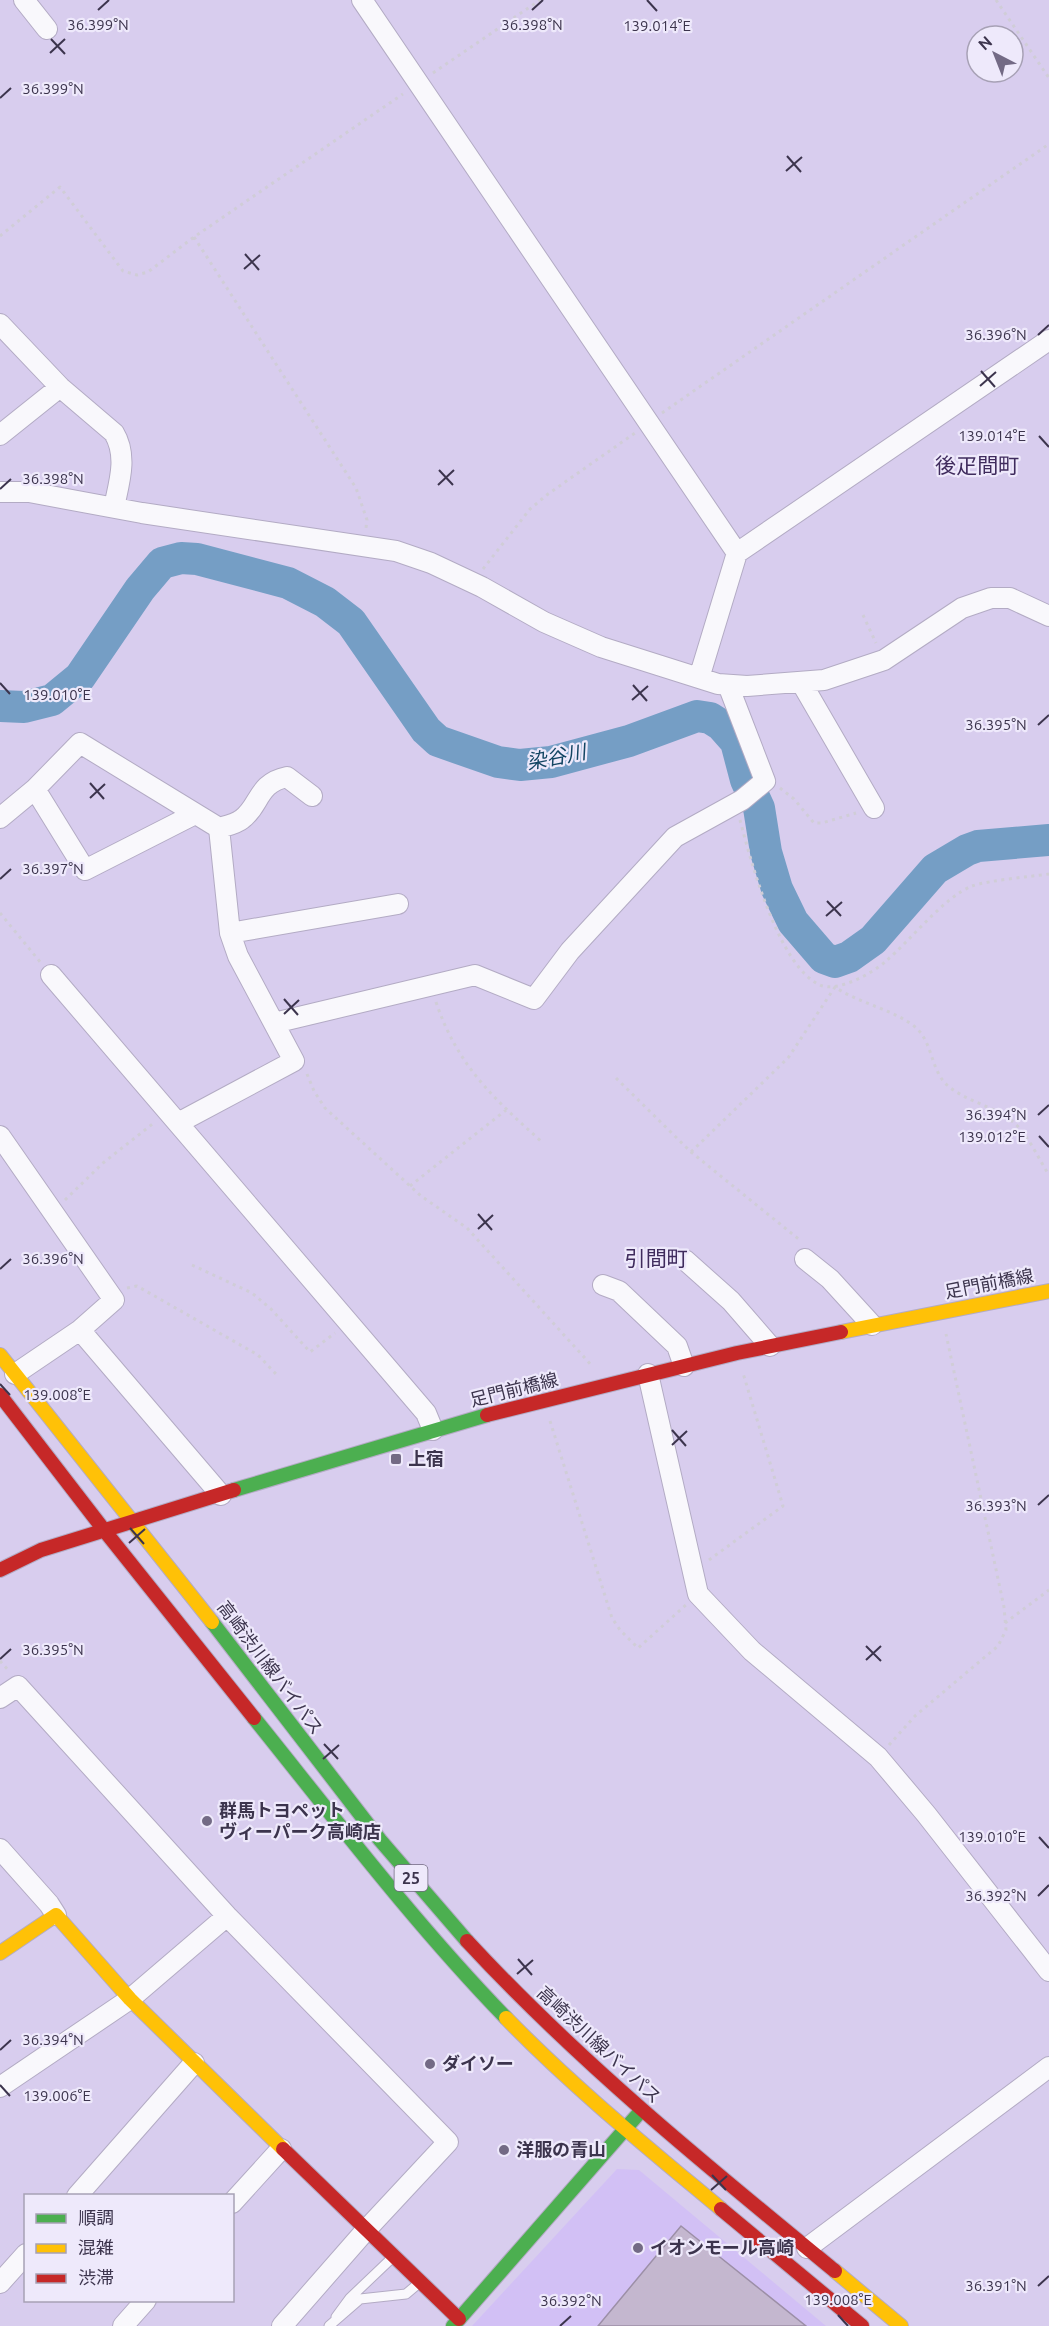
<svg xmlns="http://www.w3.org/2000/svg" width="1049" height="2326" font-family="Ubuntu,'Noto Sans JP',sans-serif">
	<rect width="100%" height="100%" fill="#d8cdee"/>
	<path fill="#d2c0f5" d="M617,2169L639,2170L826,2326H472Z"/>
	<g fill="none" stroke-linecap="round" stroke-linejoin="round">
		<path stroke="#759ec5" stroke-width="32" d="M0,706L24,707L52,700L80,677L140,589L162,563L181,558L197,559L288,583L325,602L351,622L426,730L438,741L498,762L520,765L551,762L629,741L697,716L710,718L721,725L736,742L746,780L759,808L766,852L777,889L793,922L824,958L835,962L849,957L873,940L935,869L967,850L978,846L1049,840"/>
	</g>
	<path fill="#c4b7cf" stroke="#9c8fa7" stroke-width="1.5" d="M681,2226L806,2326H598Z"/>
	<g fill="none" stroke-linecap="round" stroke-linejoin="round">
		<g stroke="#b3abc4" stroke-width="11">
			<path id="lane" d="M336,2317L350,2298L392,2258
				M329,2326L360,2299L406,2294L419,2283"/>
		</g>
		<g stroke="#b3abc4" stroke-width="22">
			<path id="street" d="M24,0L47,29
				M362,0L737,553L699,678
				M0,324L60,387L114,433C128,456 119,483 114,507
				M0,435L60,387
				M0,492H29L142,513L396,551L431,563L482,587L544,622L601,647L718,684L747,686L824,680L884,660L962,608L991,598H1010L1049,616
				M737,553L1049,340
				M801,682L874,808
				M35,789L85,870L195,814
				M0,818L35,789L80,743L219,828L230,933L238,956L294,1061L178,1123
				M219,828C226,826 236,824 242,819C260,806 257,783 287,777L312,796
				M230,933L398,904
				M51,975L426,1413L433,1430
				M274,1023L475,975L534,999L570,951L675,837L742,800L765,781L728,685
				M0,1136L114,1300L80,1330L221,1495
				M805,1259L830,1279L872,1325
				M685,1260L731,1301L770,1346
				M603,1285L619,1291L677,1346L684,1366
				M15,1374L80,1330
				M648,1374L698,1594L752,1651L878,1757L926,1814L1049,1971
				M0,1698L18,1686L227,1916L448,2142L366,2230L282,2326
				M0,1849L49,1904L56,1915
				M0,2087L130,1999L227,1916
				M77,2196L194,2063
				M232,2203L281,2149
				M807,2248L1049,2067
				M0,2283L26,2254
				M123,2326L146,2300"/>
		</g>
		<g stroke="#b3abc4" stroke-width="16">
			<path id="fast" d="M234,1490L487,1415
				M212,1622L380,1840L467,1941
				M254,1718C336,1820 415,1924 506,2018
				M453,2326L640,2112"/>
		</g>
		<g stroke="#b3abc4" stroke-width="16">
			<path id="slow" d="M841,1332L1049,1291
				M0,1355L212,1622
				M0,1953L56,1915L130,1999L283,2149
				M506,2018C573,2087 647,2147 721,2209
				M835,2271L901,2326"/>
		</g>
		<g stroke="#b3abc4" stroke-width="16">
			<path id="jam" d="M0,1395L104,1530L254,1718
				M487,1415L737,1353L841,1332
				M0,1570L41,1550L234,1490
				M467,1941C579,2062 708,2167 835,2271
				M283,2149L459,2319
				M721,2209L862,2326"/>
		</g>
		<path stroke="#d0cdd7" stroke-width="3" stroke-dasharray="3 4.5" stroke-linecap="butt" d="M996,0L1049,78
			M433,73L540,0
			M0,236L60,187L123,271L137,275L148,272L194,237L403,94
			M194,237L356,488L367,520L366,528
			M662,413L1049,144
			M483,569L530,509L548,494L635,433
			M863,615L876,643
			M780,788L794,799L814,823H822L856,813
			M740,820C751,862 779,967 820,985C837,993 873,973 886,961C910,941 944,897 972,886C990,880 1028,877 1049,874
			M0,913L41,963
			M436,1002C457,1065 494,1099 542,1142
			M307,1074L314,1091L325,1108L421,1196L467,1228L593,1367
			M616,1078L691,1152L801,1241
			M691,1152L788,1058L835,987C860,1004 890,1008 914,1026C933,1041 930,1069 947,1085C965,1101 993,1106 1012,1121C1028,1134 1038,1158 1049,1175
			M410,1186L506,1110
			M65,1200L103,1163L155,1122
			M192,1265L252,1293L271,1309L310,1352L335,1333
			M127,1288L137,1286L258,1355L276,1374
			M550,1421L612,1618L620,1630L638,1648L686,1605
			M709,1560L783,1506L743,1373
			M1005,1623L1049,1590
			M0,1661L9,1671
			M889,1745L915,1716L998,1646L1006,1630L1004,1607L946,1334"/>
		<use href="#lane" stroke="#f9f8fc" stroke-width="9"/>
		<use href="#street" stroke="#f9f8fc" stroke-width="20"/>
		<use href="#fast" stroke="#4caf50" stroke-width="14"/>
		<use href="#slow" stroke="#ffc107" stroke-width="14"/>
		<use href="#jam" stroke="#c62828" stroke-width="14"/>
	</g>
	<path fill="none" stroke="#3c344d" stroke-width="2" d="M647,0L657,11M98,10L109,0M532,10L543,0M51,39L65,54M50,53L65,39M0,98L11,88M787,156L801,172M786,171L802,157M245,254L259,270M244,269L260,255M1038,335L1049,325M981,371L995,387M980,386L996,372M1039,436L1049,447M439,470L453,485M438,485L454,470M0,489L11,479M0,683L10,694M633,685L647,701M632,700L648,686M1038,725L1049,715M90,783L104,799M90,798L105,784M0,879L11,869M827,901L841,916M826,916L842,902M284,999L298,1015M284,1014L299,1000M1038,1115L1049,1105M1039,1136L1049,1147M478,1214L492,1230M478,1229L493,1215M0,1269L11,1259M0,1384L10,1395M672,1430L686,1446M672,1445L687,1431M1038,1505L1049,1495M130,1528L144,1544M129,1543L145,1529M866,1646L881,1661M0,1659L11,1649M866,1660L881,1646M324,1744L338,1759M323,1759L339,1745M1039,1837L1049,1848M1038,1896L1049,1885M518,1959L532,1975M517,1974L533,1960M0,2050L11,2040M0,2085L10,2096M712,2175L726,2190M711,2190L727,2176M1038,2286L1049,2276M838,2315L848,2326M560,2326L571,2316"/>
	<g fill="#736a85" stroke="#eee9fb" stroke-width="2">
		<rect x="390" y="1453" width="12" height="12" rx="3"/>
		<circle cx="207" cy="1821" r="6"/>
		<circle cx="430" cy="2064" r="6"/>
		<circle cx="504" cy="2150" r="6"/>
		<circle cx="638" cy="2248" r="6"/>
	</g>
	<g text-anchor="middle" stroke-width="4.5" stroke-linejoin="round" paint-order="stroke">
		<rect fill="#eee9fb" stroke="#716a81" stroke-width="1.5" x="394.5" y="1865" width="33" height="26" rx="4.5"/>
		<g font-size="16" font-weight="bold" fill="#3c344d">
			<text x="411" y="1884">25</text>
		</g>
		<g font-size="18" fill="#3c344d" stroke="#eee9fb">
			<text transform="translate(989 1284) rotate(-11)" y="6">足門前橋線</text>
			<text transform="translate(514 1390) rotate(-14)" y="6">足門前橋線</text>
			<text transform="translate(270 1668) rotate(53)" y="6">高崎渋川線バイパス</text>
			<text transform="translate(599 2045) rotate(43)" y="6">高崎渋川線バイパス</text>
		</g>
		<g font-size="18" font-weight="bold" fill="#3c344d" stroke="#eee9fb" text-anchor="start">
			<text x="408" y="1465">上宿</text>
			<text x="219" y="1817">群馬トヨペット<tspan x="219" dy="21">ヴィーパーク高崎店</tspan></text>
			<text x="442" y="2070">ダイソー</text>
			<text x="516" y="2156">洋服の青山</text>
			<text x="650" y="2254">イオンモール高崎</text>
		</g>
		<g font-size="20" font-style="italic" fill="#134563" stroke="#eee9fb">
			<text transform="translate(556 757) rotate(-11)" y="7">染谷川</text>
		</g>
		<g font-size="21" fill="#3f2b5d" stroke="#eee9fb">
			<text x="977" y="473">後疋間町</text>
			<text x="656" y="1266">引間町</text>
		</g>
	</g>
	<g font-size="15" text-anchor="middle" fill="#3c344d" stroke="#eee9fb" stroke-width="4.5" stroke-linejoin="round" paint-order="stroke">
		<text x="98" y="30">36.399°N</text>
		<text x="532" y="30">36.398°N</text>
		<text x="657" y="31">139.014°E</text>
		<text x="53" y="94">36.399°N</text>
		<text x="996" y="340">36.396°N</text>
		<text x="992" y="441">139.014°E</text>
		<text x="53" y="484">36.398°N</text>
		<text x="57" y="700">139.010°E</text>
		<text x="996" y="730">36.395°N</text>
		<text x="53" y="874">36.397°N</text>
		<text x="996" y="1120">36.394°N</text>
		<text x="992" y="1142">139.012°E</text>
		<text x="53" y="1264">36.396°N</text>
		<text x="57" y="1400">139.008°E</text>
		<text x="996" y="1511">36.393°N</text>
		<text x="53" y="1655">36.395°N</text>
		<text x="992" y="1842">139.010°E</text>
		<text x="996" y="1901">36.392°N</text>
		<text x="53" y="2045">36.394°N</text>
		<text x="57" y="2101">139.006°E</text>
		<text x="996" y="2291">36.391°N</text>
		<text x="838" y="2305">139.008°E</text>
		<text x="571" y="2306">36.392°N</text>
	</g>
	<rect x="24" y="2194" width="210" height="108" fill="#eee9fb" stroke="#a7a1b5" stroke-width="1.5"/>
	<rect x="36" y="2214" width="30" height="9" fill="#4caf50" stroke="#a7a1b5" stroke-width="1.5"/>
	<text x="78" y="2224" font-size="18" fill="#3c344d">順調</text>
	<rect x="36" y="2244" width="30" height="9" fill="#ffc107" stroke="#a7a1b5" stroke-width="1.5"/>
	<text x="78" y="2254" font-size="18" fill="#3c344d">混雑</text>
	<rect x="36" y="2274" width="30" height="9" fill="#c62828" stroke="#a7a1b5" stroke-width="1.5"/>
	<text x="78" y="2284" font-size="18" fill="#3c344d">渋滞</text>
	<g transform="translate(995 54) rotate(318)"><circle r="28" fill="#eee9fb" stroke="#a7a1b5" stroke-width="1.5"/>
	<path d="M0-4.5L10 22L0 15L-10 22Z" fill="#736a85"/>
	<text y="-9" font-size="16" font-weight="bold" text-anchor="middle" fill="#3c344d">N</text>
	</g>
</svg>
